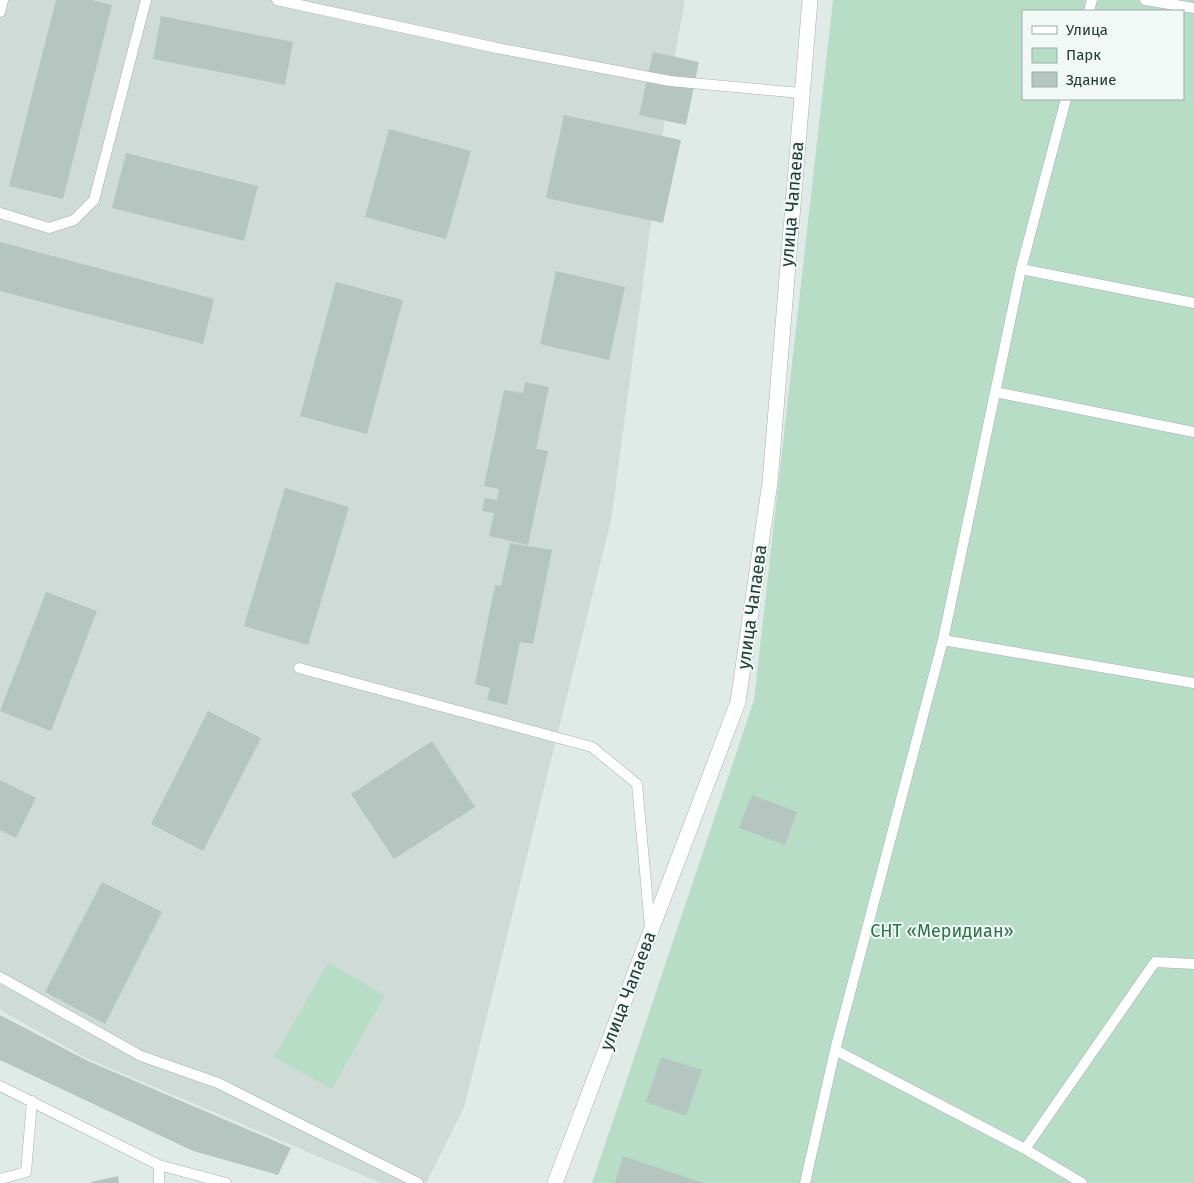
<svg xmlns="http://www.w3.org/2000/svg" width="1194" height="1183" font-family="'Fira Sans',sans-serif">
	<rect width="100%" height="100%" fill="#e0ebe7"/>
	<path fill="#cedbd6" d="M0,0H685L670,81L611,521L464,1107L426,1183H381L86,1058L0,1010Z"/>
	<path fill="#b8ddc6" fill-rule="evenodd" d="M833,0H1194V1183H592L754,700ZM1023,11H1183V99H1023Z
		M328,963L385,995L332,1089L274,1057Z"/>
	<path fill="#b5c6c1" d="M56,0H91L112,5L63,199L9,186Z
		M161,16L293,42L285,85L153,59Z
		M653,52L699,62L686,125L639,115Z
		M564,115L681,140L663,223L546,198Z
		M389,129L471,151L446,239L365,217Z
		M126,153L258,186L244,241L112,208Z
		M0,242L214,299L203,344L0,291Z
		M556,271L625,287L609,360L540,344Z
		M336,282L403,300L367,434L300,416Z
		M525,382L549,387L536,449L548,451L528,545L489,536L494,513L482,511L485,498L497,500L499,489L484,486L504,390L523,393Z
		M285,488L349,507L308,645L244,626Z
		M510,543L552,550L533,644L520,642L507,705L487,700L490,688L475,684L495,585L501,586Z
		M46,592L97,611L51,731L0,711Z
		M208,711L261,738L203,851L151,824Z
		M432,741L475,807L394,859L351,794Z
		M0,780L36,798L16,838L0,830Z
		M752,795L797,812L785,845L739,828Z
		M102,882L162,912L105,1024L45,992Z
		M0,1015L86,1060L291,1148L278,1175L193,1151L0,1060Z
		M661,1057L702,1070L686,1116L646,1102Z
		M623,1156L704,1183H615Z
		M118,1176L119,1183H91V1182Z"/>
	<g fill="none" stroke-linecap="round" stroke-linejoin="round">
		<g stroke="#a3b3af" stroke-width="11">
			<path id="service" d="M277,0L497,48L670,81L801,93
				M1145,0L1194,8
				M1089,11L1092,0
				M0,12L3,0
				M0,213L49,228L74,220L94,200L146,0
				M1021,269L1194,303
				M995,392L1194,432
				M943,640L1194,683
				M299,668L592,747L637,784L650,927
				M0,977L141,1056L218,1083L418,1183
				M835,1050L1025,1149L1082,1183
				M0,1086L159,1165L226,1183
				M1025,1149L1155,962L1194,964
				M0,1179L26,1172L32,1101
				M159,1183V1165
				M805,1183L835,1050L943,640L1021,269L1066,99"/>
		</g>
		<g stroke="#a3b3af" stroke-width="16">
			<path id="minor" d="M555,1183L738,702L770,482L810,0"/>
		</g>
		<use href="#service" stroke="#fff" stroke-width="10"/>
		<use href="#minor" stroke="#fff" stroke-width="15"/>
	</g>
	<g text-anchor="middle" stroke-width="4" stroke-linejoin="round" paint-order="stroke">
		<g font-size="18" fill="#203c37" stroke="#f1f8f5">
			<text transform="translate(792 204) rotate(-85)" y="6">улица Чапаева</text>
			<text transform="translate(752 607) rotate(-82)" y="6">улица Чапаева</text>
			<text transform="translate(628 991) rotate(-69)" y="6">улица Чапаева</text>
		</g>
		<g font-size="18" fill="#2a734d" stroke="#f1f8f5">
			<text x="942" y="937">СНТ «Меридиан»</text>
		</g>
	</g>
	<rect x="1022" y="10" width="162" height="90" fill="#f1f8f5" stroke="#9dada9"/>
	<rect x="1032" y="26" width="25" height="8" fill="#ffffff" stroke="#9dada9"/>
	<text x="1066" y="35" font-size="15" fill="#203c37">Улица</text>
	<rect x="1032" y="48" width="25" height="15" fill="#b8ddc6" stroke="#9dada9"/>
	<text x="1066" y="60" font-size="15" fill="#203c37">Парк</text>
	<rect x="1032" y="72" width="25" height="15" fill="#b5c6c1" stroke="#9dada9"/>
	<text x="1066" y="85" font-size="15" fill="#203c37">Здание</text>
</svg>
